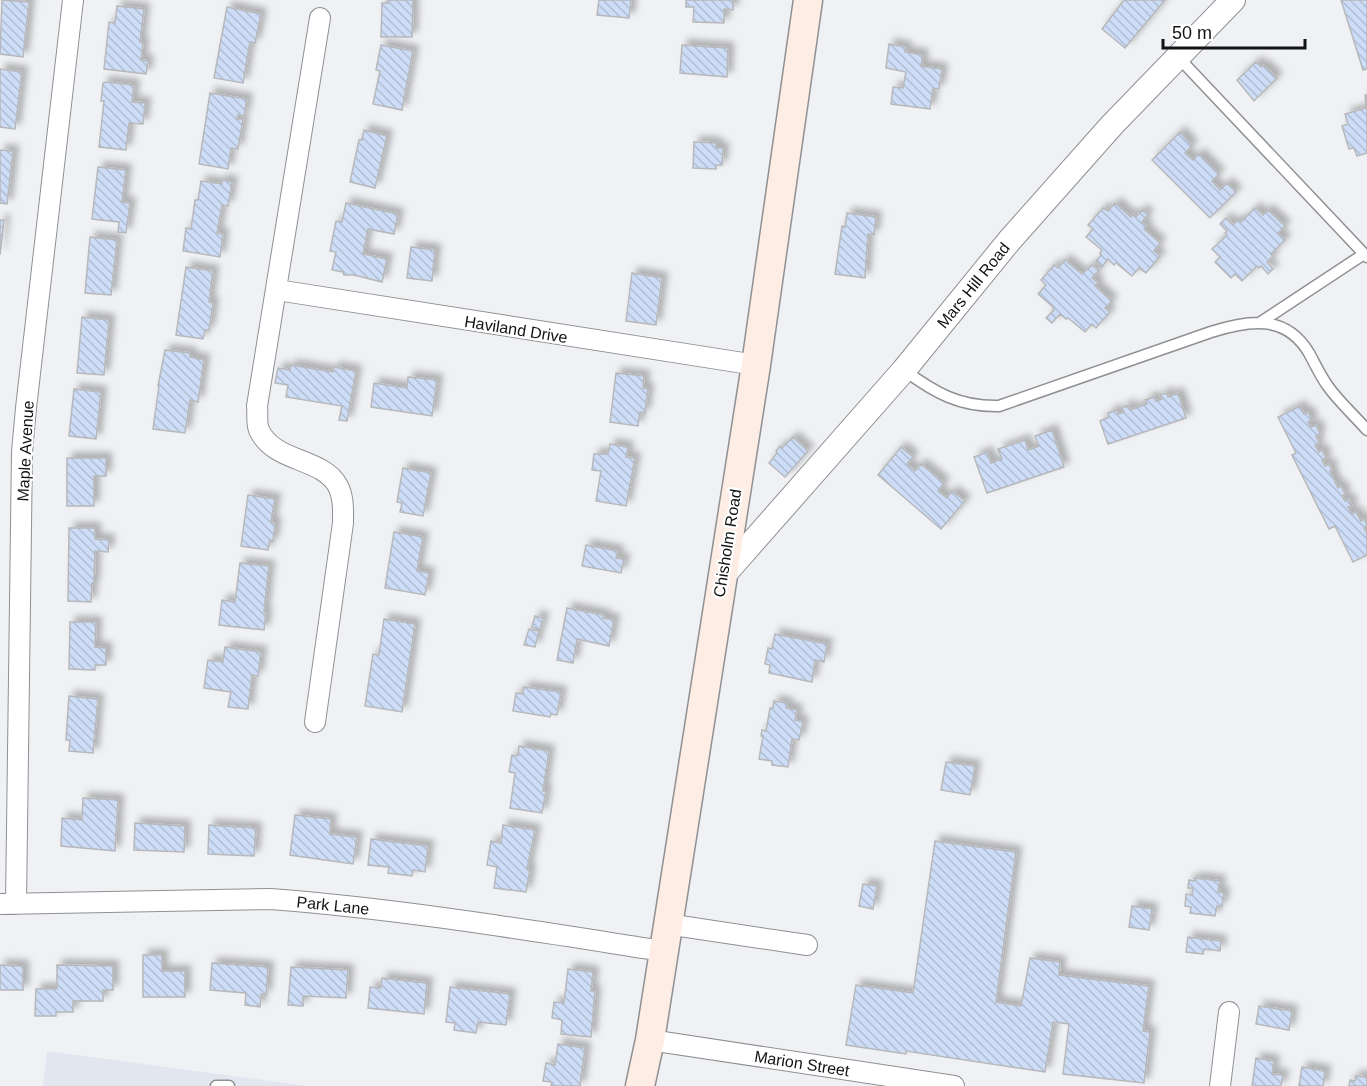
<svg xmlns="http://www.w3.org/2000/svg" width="1367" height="1086" font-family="Helvetica,sans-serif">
	<defs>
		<pattern id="building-back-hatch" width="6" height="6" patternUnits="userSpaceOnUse" patternTransform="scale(1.5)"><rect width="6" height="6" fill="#ceddf7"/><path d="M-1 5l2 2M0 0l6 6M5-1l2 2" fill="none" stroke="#b0bdd3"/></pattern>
		<filter id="shadow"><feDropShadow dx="5.5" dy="-5.5" stdDeviation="3" flood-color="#0004"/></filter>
	</defs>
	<rect width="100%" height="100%" fill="#f0f1f4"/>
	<path fill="#e1e6ef" d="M47,1051L307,1086H43Z"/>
	<path fill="url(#building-back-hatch)" stroke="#b7b8ba" stroke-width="1.5" filter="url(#shadow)" d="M2,0L29,2L23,57L0,54Z
		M388,0H413L412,37H381L382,3H388Z
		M599,0H631L629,18L597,15Z
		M686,0H733V10L724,9V23L693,22L694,7H686Z
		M1124,0H1165L1125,48L1102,29Z
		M1341,0H1367V69L1363,70Z
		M117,6L144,9L140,42L143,43L141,60L148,61L146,74L104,69L109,22L115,23Z
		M227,7L261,14L255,43L250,42L243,83L214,78Z
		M889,44L906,47L905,52L923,55L921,66L942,69L939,89L933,88L930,109L891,104L893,87L903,88L906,72L886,68Z
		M381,45L413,51L402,110L373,104L380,71L376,70Z
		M682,45L728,48L727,77L680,73Z
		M1256,62L1261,67L1263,65L1277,78L1254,101L1237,80Z
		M0,69L22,72L15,129L0,127Z
		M107,82L134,85L132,102L145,103L143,124L129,123L126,150L99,147L104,101H101L103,83Z
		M210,93L247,99L244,116L238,115L237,119H243L238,149L231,148L228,169L199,164Z
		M1365,95H1367V153L1357,156L1354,148L1349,149L1342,126L1348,124L1345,114L1366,108Z
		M364,130L387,136L375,188L350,182L359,140H362Z
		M1180,132L1192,146L1185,153L1193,160L1199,154L1219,174L1212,181L1220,190L1227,183L1236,192L1210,218L1152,160Z
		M694,142L716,143V148H723L722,165H716V169L693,168Z
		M0,150L13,151L7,204L0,203Z
		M98,167L126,170L122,202L130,203L126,233L118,232L119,222L92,219Z
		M222,180L232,182L228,206L222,205L217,233L223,234L220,257L183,251L186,228L191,229L195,200H198L201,181L222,184Z
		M346,203L398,214L394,234L368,229L363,254L387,259L382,282L354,275H344L343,272L332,270L336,252L330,251L336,221L342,222Z
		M1115,203L1131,217L1133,214L1136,217L1142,210L1148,215L1142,222L1147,226L1144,229L1160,243L1154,251L1160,256L1146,273L1139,268L1132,276L1116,263L1114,265L1108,259L1102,267L1096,261L1101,255L1100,253L1102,250L1086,237L1093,229L1088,225L1103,208L1108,211Z
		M1255,208L1263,215L1268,210L1285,226L1278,233L1285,240L1271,254L1273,256L1267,262L1273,269L1268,274L1261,266L1259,268L1257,266L1242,281L1235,274L1231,278L1215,262L1220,257L1212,249L1227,235L1225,233L1227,231L1220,224L1226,218L1233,225L1238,220L1241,222Z
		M847,213L876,217L874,235L868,234L865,278L835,274L842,226L845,227Z
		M0,220H4L0,255Z
		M90,237L117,240L111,295L85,293Z
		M411,247L435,250L432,281L407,278Z
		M1065,260L1082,274L1092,265L1099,270L1092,278L1098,283L1095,286L1112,301L1105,308L1110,312L1096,328L1092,324L1085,332L1068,318L1066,319L1060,314L1052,323L1046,318L1054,310L1053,307L1038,294L1046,285L1041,280L1054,265L1058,268Z
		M186,267L213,271L209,302L213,303L209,330H205L203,339L176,335Z
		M632,273L662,278L656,325L626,321Z
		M82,317L109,320L104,375L77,373Z
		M165,350L190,353V357L204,360L198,402L190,400L185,433L153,429L159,386H158Z
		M291,365L333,372L334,367L356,371L347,421L339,420L342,406L286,397L288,385L275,383L278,368L290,370Z
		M616,373L644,376L643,388L648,389L645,413L640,412L638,426L610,422Z
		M408,377L437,380L432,416L371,407L374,383L407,388Z
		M74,389L101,392L96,439L69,436Z
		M1167,393L1168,397L1178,393L1186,418L1108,444L1100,421L1109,417L1108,413L1117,410L1118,414L1124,412L1122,408L1129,405L1130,410L1147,404L1145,400L1154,397L1156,401L1162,399L1160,395Z
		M1300,406L1304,414L1308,412L1312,420L1308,422L1311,427L1316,425L1320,434L1316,436L1319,443L1315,445L1319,452L1322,450L1326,458L1322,460L1325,466L1329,464L1332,470L1330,471L1338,488L1341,486L1345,494L1342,496L1345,501L1349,499L1352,506L1348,507L1352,514L1356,512L1361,521L1364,519L1367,525L1364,528L1367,533V555L1353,562L1335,526L1329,529L1292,455L1296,453L1278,417Z
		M1052,430L1064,467L987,493L974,457L987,452L991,463L1002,459L998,449L1025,440L1028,450L1039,446L1035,436Z
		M793,437L808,451L785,477L769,463L777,453L776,451L780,446L782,448Z
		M610,444L628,447L626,457L635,458L626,506L596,501L601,471L592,470L594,454H608Z
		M901,447L913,457L907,464L915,471L921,464L944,483L938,491L947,498L952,491L965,501L941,529L878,475Z
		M67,458H106V476H94V506H67Z
		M403,468L431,473L423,516L400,512L402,503L397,502Z
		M248,495L275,499L271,522L275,523V526L273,541L270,540L268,550L241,546Z
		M69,528H95V539L109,540L108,552L95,551L94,584L92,583L91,602L68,601Z
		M394,532L423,537L417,571L429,573L425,595L385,588Z
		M586,545L618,551L616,558L624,559L621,573L582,566Z
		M240,563L269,566L264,612L266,613L264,630L219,625L222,600L235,602Z
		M567,608L604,615L603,618L614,620L609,646L577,639L573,663L557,660Z
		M535,616L543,618L540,630L532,627Z
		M384,619L415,624L402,712L365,706L373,654L379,655Z
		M70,622H96L95,647L106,648V665H95V670L69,669Z
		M529,629L539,631L535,647L524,645Z
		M775,634L827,644L824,662L815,660L812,682L769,673L770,665L765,664L768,648L772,649Z
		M225,647L261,652L258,676L252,675L248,709L228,707L231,692L204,688L208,660L223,662Z
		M524,687L561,692L557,715L551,714L550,717L513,711L516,693L523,694Z
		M69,696L98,699L93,753L69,751L70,740H66Z
		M774,701L787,703L786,708L797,710L795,720L803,722L799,740L792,739L788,767L772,765V761L759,759L763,736H761L762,730L766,731L770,708H773Z
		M519,746L549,751L543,791H546L542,813L510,808L515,773L509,772L512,755L518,756Z
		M946,762L975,766L970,795L941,790Z
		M83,798L118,800L115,851L61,846L62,818L82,820Z
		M295,815L331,819L330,834L357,837L353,864L290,855Z
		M135,823L185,826L184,852L134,850Z
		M209,825L256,828L254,856L208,854Z
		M503,825L535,830L527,869L530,870L526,892L494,888L497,867L487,865L491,841L501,843Z
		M371,839L428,846L425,872L413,870L412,876L388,873L389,867L368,865Z
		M935,841L1016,852L996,1002L1021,1006L1030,958L1060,962L1059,975L1149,986L1143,1031L1150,1032L1144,1083L1063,1074L1069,1024L1053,1022L1045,1072L906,1051V1054L846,1045L856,985L913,993Z
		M1195,878L1220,881L1218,892L1224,893L1222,906H1217L1215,916L1190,913L1191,907L1185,906L1186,894L1192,895L1193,888H1188L1189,880L1194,881Z
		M863,884L877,886L873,909L859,906Z
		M1132,906L1152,909L1149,930L1129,927Z
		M1188,937L1221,941L1220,951L1204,949L1203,954L1186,952Z
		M143,955H162V971H185V997H143Z
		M212,963L268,967L266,995L261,994L260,1007L245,1005L246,993L210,990Z
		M0,965L23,966V990H0Z
		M57,965L113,966V990H103V1001H73V1012H56V1016H35L36,989H57Z
		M291,967L348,970L346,998L303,996V1006L288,1005Z
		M568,969L593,972L591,991H595L591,1037L561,1034L562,1020L552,1018L554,1002L564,1003Z
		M382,978L427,983L424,1014L368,1008L370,987L381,988Z
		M450,987L510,994L506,1025L478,1022L476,1033L454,1030L455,1023L446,1022Z
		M1259,1006L1292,1011L1289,1030L1256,1024Z
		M558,1044L585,1048L580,1086H551L552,1082L543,1081L546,1063L555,1065Z
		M1256,1058L1274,1061L1272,1074L1283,1075L1281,1086H1252Z
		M1302,1067L1325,1071L1323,1086H1299Z
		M1356,1076L1367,1077V1086H1349L1350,1080L1355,1081Z"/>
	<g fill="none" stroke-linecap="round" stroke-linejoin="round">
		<g stroke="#8f9092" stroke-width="13">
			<path id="service" d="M1178,57L1367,257
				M1261,322L1364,254
				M904,370C935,393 960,407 999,406L1211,332C1249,320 1286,314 1309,353C1315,364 1320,375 1327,385C1338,401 1354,415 1367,430
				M216,1086H229"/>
		</g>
		<g stroke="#8f9092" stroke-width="22">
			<path id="minor" d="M277,290L756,365
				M315,722L343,523C343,511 344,498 338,486C322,457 274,463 259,430C256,423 258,413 257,406L320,18
				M0,904L270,899C402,909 533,931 663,951
				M16,904L22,452L26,408L73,0
				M667,924L807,945
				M650,1040L954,1086
				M1220,1086L1229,1012"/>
		</g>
		<g stroke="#8f9092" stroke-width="26">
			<path id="tertiary" d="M721,578L904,370L1009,241L1112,125L1233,0"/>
		</g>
		<g stroke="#8f9092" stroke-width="31">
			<path id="secondary" d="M640,1086L650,1040L756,365L808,0"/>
		</g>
		<use href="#service" stroke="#fff" stroke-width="10"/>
		<use href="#minor" stroke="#fff" stroke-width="20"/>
		<use href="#tertiary" stroke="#fff" stroke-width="24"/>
		<use href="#secondary" stroke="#feede5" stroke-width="28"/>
	</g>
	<g text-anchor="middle" stroke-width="4.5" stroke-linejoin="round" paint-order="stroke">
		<g font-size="16" fill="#121313" stroke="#fff">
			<text transform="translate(973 285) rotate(-51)" y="6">Mars Hill Road</text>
			<text transform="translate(516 329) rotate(9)" y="6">Haviland Drive</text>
			<text transform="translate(25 451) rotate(-87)" y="6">Maple Avenue</text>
			<text transform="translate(727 543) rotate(-81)" y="6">Chisholm Road</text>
			<text transform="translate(333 905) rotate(6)" y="6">Park Lane</text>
			<text transform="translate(802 1063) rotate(9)" y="6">Marion Street</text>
		</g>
	</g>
	<path d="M1163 39v9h142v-9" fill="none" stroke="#121313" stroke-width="3"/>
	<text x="1172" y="39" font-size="18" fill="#121313" stroke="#ffffff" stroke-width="4.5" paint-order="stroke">50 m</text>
</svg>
